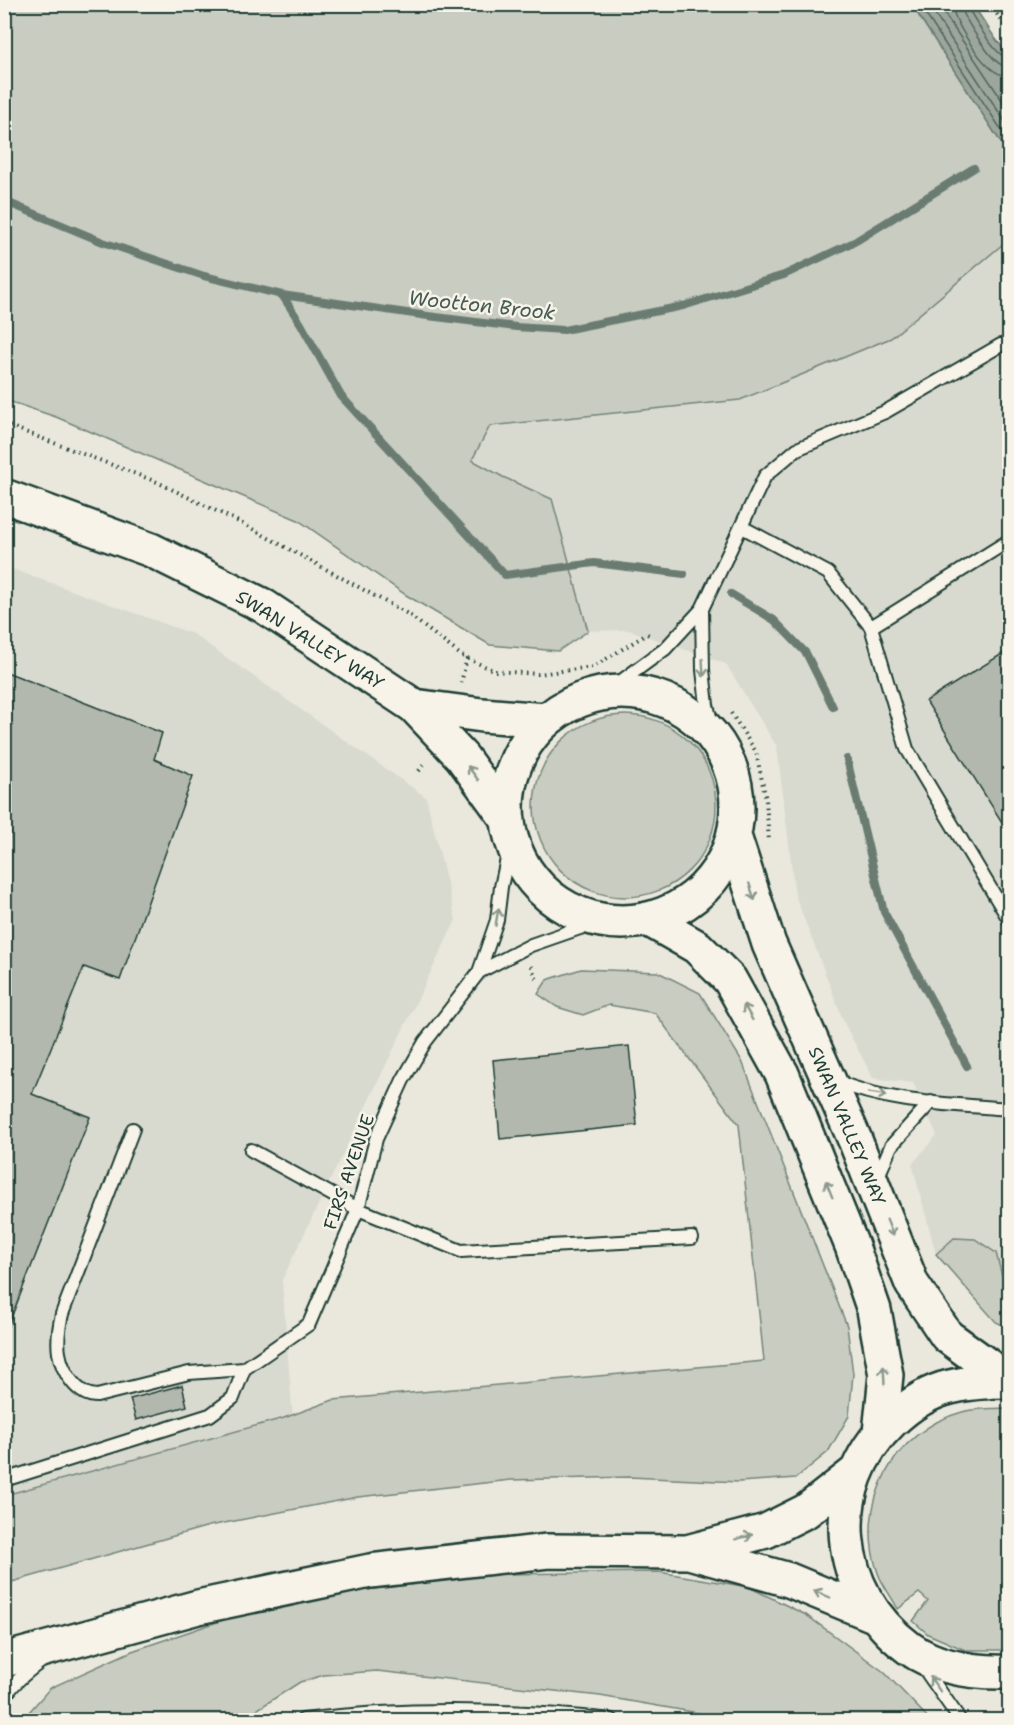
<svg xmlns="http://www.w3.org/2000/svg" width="1014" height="1725" font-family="'Shantell Sans',sans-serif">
	<rect width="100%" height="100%" fill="#eae8dd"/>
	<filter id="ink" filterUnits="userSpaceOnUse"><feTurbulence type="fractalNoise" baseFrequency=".0167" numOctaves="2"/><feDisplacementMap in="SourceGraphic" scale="12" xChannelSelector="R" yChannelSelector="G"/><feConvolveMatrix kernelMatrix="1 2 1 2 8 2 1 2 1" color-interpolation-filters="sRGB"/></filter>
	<g filter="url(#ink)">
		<path fill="#d9dacf" d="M1009,239V1287L1003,1280L996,1253L954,1238L936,1254L912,1164L937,1135L913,1083L873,1078L845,1025L795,895L777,747L726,664L629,630L588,631L552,499L503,477L471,460L490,426L740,400L891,338Z
			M4,566L193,634L426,797L456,920L282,1280L293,1419L5,1584Z"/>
		<path fill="#c8ccc1" stroke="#74847a" stroke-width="1.5" d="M5,5H912L1009,155V239L891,338L740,400L490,426L472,460L503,477L552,499L588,631L558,651L490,645L406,595L298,520L56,417L5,400Z
			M534 806a91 91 0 1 1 182 0a91 91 0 1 1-182 0Z
			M581,969L658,972L700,993L742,1061L847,1326L853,1374L849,1416L828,1452L796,1478L739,1482L629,1477L511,1480L358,1497L209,1526L5,1584V1495L284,1418L333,1400L764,1361L739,1125L655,1013L609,1005L583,1015L557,1007L538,994L547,980Z
			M954,1238L975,1239L996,1253L1003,1280L1009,1287V1328L996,1322L936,1254Z
			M1003,1408L1010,1410L1009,1650H965L928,1634L913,1621L928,1601L919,1593L898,1609C892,1597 882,1585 878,1573C854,1505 893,1431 962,1412C974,1408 990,1409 1003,1408Z
			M659,1572L749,1587L806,1615L884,1672L930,1720H739L600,1696L377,1671L324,1675L300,1682L241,1720H22L50,1688L132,1651L229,1618L347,1592L499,1574Z"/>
		<path fill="#9ca69c" stroke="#6a7c72" stroke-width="1.5" d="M912,5H973L995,38L1009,56V155Z"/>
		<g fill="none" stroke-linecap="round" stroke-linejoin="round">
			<path stroke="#51675e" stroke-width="1.5" d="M919,4L1010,143
				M928,4L1010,129
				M938,4L1010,112
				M952,4C953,21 981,64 996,72C1000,75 1004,75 1010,76
				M961,4C962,17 989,57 1000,64C1004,67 1005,66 1010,66
				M969,4V10C977,22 995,57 1010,59"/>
			<path stroke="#6a7c72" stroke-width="8" d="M4,201L103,242L204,276L282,295L428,316L516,327L564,330L683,306L784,275L856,241L974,168
				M282,295L301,324L341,396L505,575L594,563L684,574
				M731,594L774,620L806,653L833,707
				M847,759L884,912L967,1066"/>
		</g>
		<path fill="#b2b8ae" stroke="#1f3d34" stroke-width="1.5" d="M1010,649V835L926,701Z
			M4,671L162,733L154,759L193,776L120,980L84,967L32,1094L90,1117L4,1336Z
			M629,1046L637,1125L500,1139L493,1060Z
			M182,1385L187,1406L136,1420L130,1399Z"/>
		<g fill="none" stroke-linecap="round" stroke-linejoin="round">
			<g stroke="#1f3d34" stroke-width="16">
				<path id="lane" d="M742,527L828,573L871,627L907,749L1010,921
					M702,609L703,670L707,705L715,737
					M871,627L1010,540
					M605,693L665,649L702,609L765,476L797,449L885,412L1001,345L1010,344
					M479,972L531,945L603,920
					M836,1081C888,1104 953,1104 1010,1109
					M133,1129L62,1314C59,1327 57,1340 59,1353C62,1371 77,1396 97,1396L189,1373L244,1369L309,1324L358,1209L376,1139L403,1080L425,1042L479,972L497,920L501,887L511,840
					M251,1150L358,1209L461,1251L692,1238
					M877,1179L891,1146L931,1102
					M4,1480L210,1415L233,1398L244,1369
					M921,1664L958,1717V1720
					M4,1698C12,1683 29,1670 43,1660
					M303,1720C404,1707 510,1709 612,1720"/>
			</g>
			<g stroke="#1f3d34" stroke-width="38">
				<path id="secondary" d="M4,496L151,550L262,605L414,706L462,757L508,820
					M507 807a115 115 0 1 1 230 0a115 115 0 1 1-230 0Z
					M414,706L482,715L546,720
					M734,836L769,944L855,1140L912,1284L947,1336L1009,1381
					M648,919L697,947L730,980L782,1074L852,1246L874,1310L886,1375L880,1433"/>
			</g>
			<g stroke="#1f3d34" stroke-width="38">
				<path id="highway" d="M1010,1381C989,1381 970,1382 950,1387C928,1392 908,1406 892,1421C823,1487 834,1592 909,1648C938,1669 975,1673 1010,1672
					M689,1552L789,1580L876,1616
					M4,1660L198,1607L370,1571L548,1551L687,1552L766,1531L806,1511L856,1472"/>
			</g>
			<path stroke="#1f3d34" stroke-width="4" stroke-dasharray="1.5 4.5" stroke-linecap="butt" d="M990,4L1010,33
				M4,424L157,482L245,525L408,614L462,656L495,671L538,674L593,667L647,634L649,635
				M461,683L467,658
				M731,713L756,752L766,800L769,841
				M419,771L425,763
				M531,966L537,980"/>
			<use href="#lane" stroke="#f7f3e8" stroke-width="12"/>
			<use href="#secondary" stroke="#f7f3e8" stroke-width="33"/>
			<use href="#highway" stroke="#f7f3e8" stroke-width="33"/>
		</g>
		<defs><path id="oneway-shaft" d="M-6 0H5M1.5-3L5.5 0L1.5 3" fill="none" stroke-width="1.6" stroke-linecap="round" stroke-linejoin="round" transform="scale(1.5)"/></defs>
		<g stroke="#8b988e">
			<use href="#oneway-shaft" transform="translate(703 668) rotate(87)"/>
			<use href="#oneway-shaft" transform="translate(473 773) rotate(-126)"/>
			<use href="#oneway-shaft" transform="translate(752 892) rotate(72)"/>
			<use href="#oneway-shaft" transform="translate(497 917) rotate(-80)"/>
			<use href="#oneway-shaft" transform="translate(748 1012) rotate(-119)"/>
			<use href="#oneway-shaft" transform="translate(878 1094) rotate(9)"/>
			<use href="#oneway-shaft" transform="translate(829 1189) rotate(-112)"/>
			<use href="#oneway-shaft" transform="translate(890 1228) rotate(68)"/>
			<use href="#oneway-shaft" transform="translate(884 1375) rotate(-93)"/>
			<use href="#oneway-shaft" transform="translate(744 1537) rotate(-15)"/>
			<use href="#oneway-shaft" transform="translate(822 1594) rotate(-157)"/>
			<use href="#oneway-shaft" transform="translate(935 1684) rotate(-125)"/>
		</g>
	</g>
	<g text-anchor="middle" stroke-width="5" stroke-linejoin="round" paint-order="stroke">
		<g font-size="18" fill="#1f3d34" stroke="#f7f3e8">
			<text transform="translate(310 640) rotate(32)" y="6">SWAN VALLEY WAY</text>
			<text transform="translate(847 1126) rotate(67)" y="6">SWAN VALLEY WAY</text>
			<text transform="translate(349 1172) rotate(-71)" y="6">FIRS AVENUE</text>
		</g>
		<g font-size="20" font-style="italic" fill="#445c53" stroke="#f7f3e8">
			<text transform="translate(482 305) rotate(6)" y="7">Wootton Brook</text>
		</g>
	</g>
	<rect width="1014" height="1725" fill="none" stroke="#f7f3e8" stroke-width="24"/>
	<rect x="12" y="12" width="990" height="1701" fill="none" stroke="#1f3d34" stroke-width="2" filter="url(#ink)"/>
</svg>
